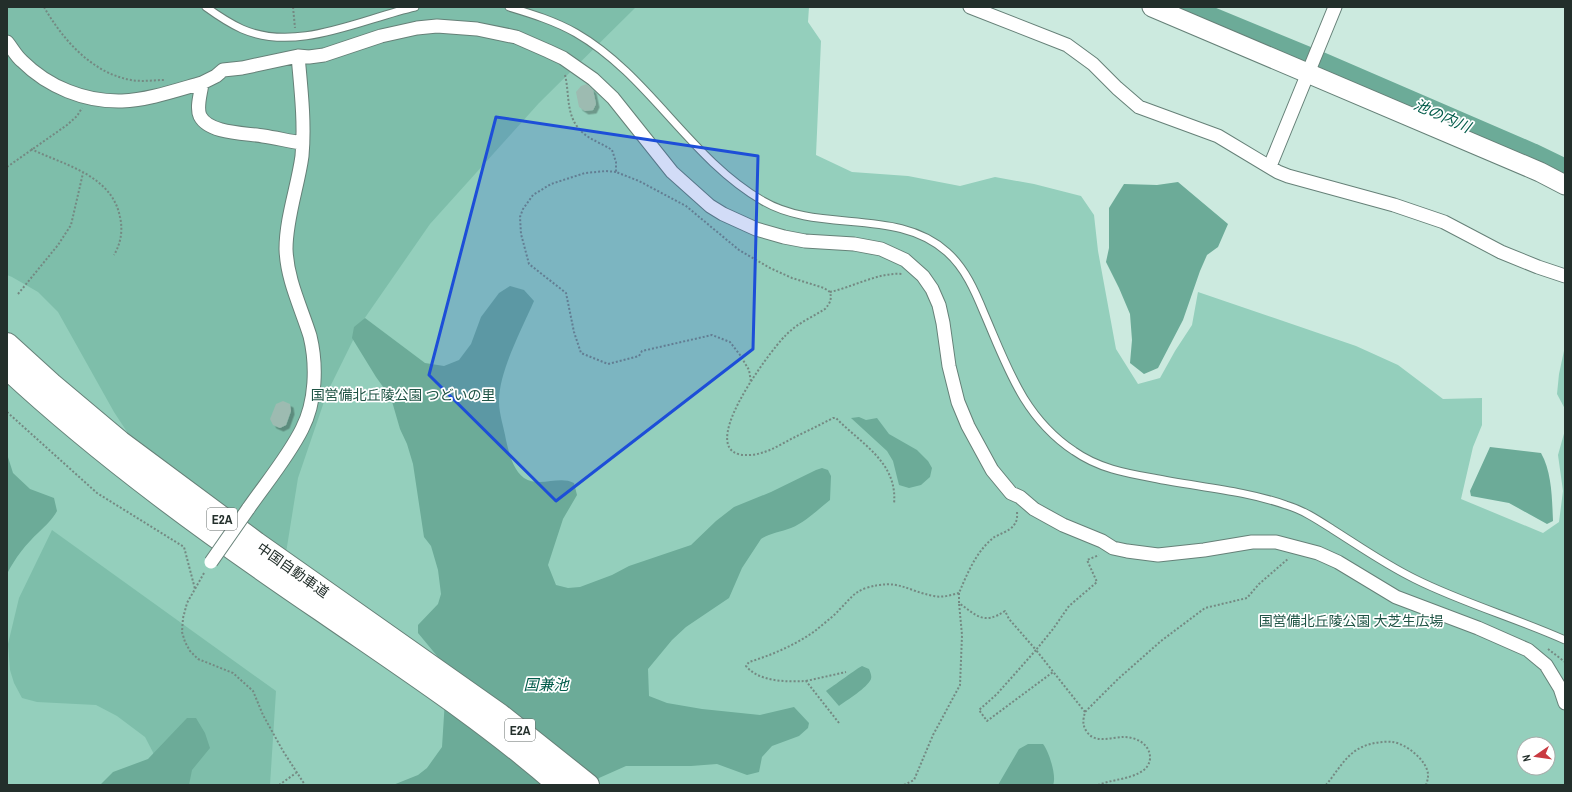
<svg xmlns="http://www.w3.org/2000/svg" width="1572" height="792" font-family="'Archivo Narrow','Noto Sans JP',sans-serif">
	<defs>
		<filter id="shadow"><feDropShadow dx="3.5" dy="3.5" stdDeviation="0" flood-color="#0004"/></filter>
	</defs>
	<rect width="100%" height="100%" fill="#cceadf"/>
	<path fill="#94cfbc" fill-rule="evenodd" d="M7,7H809L808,22L821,41L816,155L852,172L908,176L960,186L995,177L1034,184L1081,196L1094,215L1098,251L1116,349L1138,384L1160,378L1175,351L1192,325L1198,292L1356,346L1398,365L1443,399L1482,398V425L1473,447L1461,499L1543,533L1559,522L1563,491L1558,455L1565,430V785H7ZM1524,744H1548V768H1524Z
		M1565,346V409L1557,394L1559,374Z"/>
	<path fill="#7ebeaa" d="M7,7H636L539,103L430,224L362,322L327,393L298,478L286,553L135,444L114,412L58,312L38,292L12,277L7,275Z
		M52,530L276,691L270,785H170L145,737L117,716L96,705L37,702L22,698L14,683L10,670L8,644L19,598Z"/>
	<path fill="#6cab98" d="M1178,182L1228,224L1218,247L1207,255L1200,271L1183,320L1158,368L1144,374L1130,363L1132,340L1130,314L1119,288L1106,262L1109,248V208L1124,184L1157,185Z
		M510,286L524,290L534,301C522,329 499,371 499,401C499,414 504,428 506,440C509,453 513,470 524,478C540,488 559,475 574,483L577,495L563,519L548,565L556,585L568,588L580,587L612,575L629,566L691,545L716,521L734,507L771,492L816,470L822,468L828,470L831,476L830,500C817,510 806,522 791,528C781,532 770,533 761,539L742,568L729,598L686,627L672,640L648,669L649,696L667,703L702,709L760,715L794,707L809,723L808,728L799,736L772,746L762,757L759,772L747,775L717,764L691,766H626L599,778L595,785H393L418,775L427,768L442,747L447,668L418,633V625L438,604L441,594L438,570L431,546L424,537L413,464L407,444L400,429L391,398L376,377L352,338L354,327L365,318L425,363L444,366L459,360L471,344L481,317L499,293Z
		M859,417L866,420L877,418L889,434L917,450L928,461L932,468L930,477L921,485L909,488L899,485L893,461L887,451L851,418Z
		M1490,447L1541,453C1552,472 1552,499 1553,521L1547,524L1509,503L1471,496L1470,491Z
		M7,454L13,473L30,489L54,498L57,511C52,520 46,525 39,532C26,544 15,558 7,574Z
		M862,666L869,669C870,672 872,675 871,679C867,688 847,700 839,706L826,691C832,687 859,667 862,666Z
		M187,718H196L205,733L210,748L192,770L189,785H100L113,772L148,759Z
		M1028,744H1043C1049,751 1057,777 1053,785H998L1019,749Z"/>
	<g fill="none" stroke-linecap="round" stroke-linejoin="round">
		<path stroke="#6cab98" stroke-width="22" d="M1185,7L1306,57
			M1319,62L1532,154L1565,170"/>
	</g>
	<path fill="#9dbbb1" filter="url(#shadow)" d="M587,84L593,90L596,104L593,110L585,111L579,107L576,92L581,86Z
		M283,401L290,404L291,411L286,425L280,428L273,425L270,419L276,404Z"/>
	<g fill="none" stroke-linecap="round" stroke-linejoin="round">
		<g stroke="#668178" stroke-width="9">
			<path id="lane" d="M206,7C217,15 229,23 242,29C297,53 361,19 415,7
				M509,7C532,14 555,21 576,33C649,75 690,159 763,201C819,234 898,207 947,252C965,268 975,291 984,313C1007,366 1023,417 1074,451C1098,468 1125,473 1153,478C1197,487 1243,490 1286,505C1303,510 1318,520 1332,529C1359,546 1386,565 1415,579C1463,603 1516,618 1565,640"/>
		</g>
		<g stroke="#668178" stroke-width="15">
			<path id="street" d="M970,7L1067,45L1093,64L1117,88L1139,107L1218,136L1278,172L1288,176L1394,205L1444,222L1501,252L1538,267L1565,276
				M7,42C12,48 16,56 22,61C48,87 85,102 122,101C148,100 177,90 202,83C201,93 196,107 200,116C209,134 246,133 263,136C276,138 289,141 302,143
				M202,83L216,76L223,70L242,68L298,56L309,57L324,55L381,36L417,28L437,26L477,29L516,37L548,51L563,58L593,79L613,98L672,172L710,206L723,214L756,229L784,237L805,241L854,244L881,249L905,260L923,276L932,289L939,305L943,323L949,366L958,402L968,426L992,470L1011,493L1020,497L1034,509L1063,525L1102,541L1113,548L1127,551L1158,555L1204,550L1252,542H1276L1318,553L1338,562L1396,597L1478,628L1528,650L1546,665L1560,688L1565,703
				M1270,166L1335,7
				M248,509C266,483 288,457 302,429C316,402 317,365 310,336C301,307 287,280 286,249C286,218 298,186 302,156C305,123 301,89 298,56"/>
		</g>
		<g stroke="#668178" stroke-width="21">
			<path id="secondary" d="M1152,7L1540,172L1565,185"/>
		</g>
		<g stroke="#668178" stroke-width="24">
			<path id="highway" d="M7,344L51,384L120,442L256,543L500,715L588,785
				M7,368C104,458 212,536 321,610C402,666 485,720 559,785"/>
		</g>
		<path stroke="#748982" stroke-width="2" stroke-dasharray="2 2" stroke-linecap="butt" d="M44,7C63,40 92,73 131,80C142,82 154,80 165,80
			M293,7L295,28
			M565,75C570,95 565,117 583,133C591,140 603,144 612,150L616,162V172L639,181L686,206L739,250L770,268L792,278L824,288L830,292C832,300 830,303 825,309C812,317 796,324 785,336C770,351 688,459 750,455C767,454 781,444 795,437C807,431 820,425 833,418H836C861,444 898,462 894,504
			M31,149C64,165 112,175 120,217C123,230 121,243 114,255
			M7,167L67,125L77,116L82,108
			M616,172L606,171L585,173L551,184L533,195L523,209L520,217L521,234L529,264L566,293L574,332L581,353L608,364L639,356L642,351L712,335L730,342L740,355L749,370L751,382
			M830,292C853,287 879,272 902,274
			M18,294L58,245L71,225L83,173
			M7,412L97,493L184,547L195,589
			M204,573L187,603L183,618L182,632L185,642L190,651L198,659L233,673L253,691L263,715L283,751L305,785
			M959,593V603C977,616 984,625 1005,611L1009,619L1036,650L997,694L979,710L987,721L1053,672
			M1548,649L1565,662
			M806,681L846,672
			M1085,712L1036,650L1053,629L1069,606L1097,582L1087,560L1099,555
			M839,723L806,681C787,682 759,682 746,666L749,662C772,655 795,645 815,631C823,624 833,617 840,609C849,600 854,592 866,588C899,578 906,591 934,596C942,598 951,595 959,593C967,574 976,552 993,538C999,534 1010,531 1014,525C1018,520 1017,515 1017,510
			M279,785L296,773
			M904,785L914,780L933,735L960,685L962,635L959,603
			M1098,785C1111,780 1128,779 1139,773C1145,770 1149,766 1150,759C1151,745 1137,737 1124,737C1112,737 1095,744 1087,732C1082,725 1083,720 1085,712L1118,679L1161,641L1205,608L1247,598L1259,584L1289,558
			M1326,785C1337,772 1346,754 1362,747C1371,743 1383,741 1392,742C1406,743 1429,762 1428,776C1428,779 1427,782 1426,785"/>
		<use href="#lane" stroke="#fff" stroke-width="7"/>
		<use href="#street" stroke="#fff" stroke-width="13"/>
		<use href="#secondary" stroke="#fff" stroke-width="19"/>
		<use href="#highway" stroke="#fff" stroke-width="22"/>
		<g stroke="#668178" stroke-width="15" stroke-linecap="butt">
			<path id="street-bridge" d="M211,562L248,509"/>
		</g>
		<use href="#street-bridge" stroke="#fff" stroke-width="13"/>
	</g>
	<path fill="#1d4ed8" fill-opacity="0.2" stroke="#1d4ed8" stroke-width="3" stroke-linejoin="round" d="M496,117L758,156L753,349L556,501L429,375Z"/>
	<g text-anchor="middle" stroke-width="3.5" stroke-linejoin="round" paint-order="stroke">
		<g fill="#fff" stroke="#656d6b" stroke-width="1">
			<rect x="207" y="508" width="30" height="22" rx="3"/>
			<rect x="505" y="719" width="30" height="22" rx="3"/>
		</g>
		<g font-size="13" font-weight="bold" fill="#232f2b">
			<text x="222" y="524">E2A</text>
			<text x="520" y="735">E2A</text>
		</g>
		<g font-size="14" fill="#205546" stroke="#fff">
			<text x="403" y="400">国営備北丘陵公園 つどいの里</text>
			<text x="1351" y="626">国営備北丘陵公園 大芝生広場</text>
		</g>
		<g font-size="14" fill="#232f2b" stroke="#fff">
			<text transform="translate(293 570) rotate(35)" y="5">中国自動車道</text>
		</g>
		<g font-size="15" font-style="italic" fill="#005b49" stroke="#fff">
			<text transform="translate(1442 116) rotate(24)" y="5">池の内川</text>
			<text x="546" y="690">国兼池</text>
		</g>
	</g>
	<rect width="1572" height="792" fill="none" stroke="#232f2b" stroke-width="16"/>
	<g transform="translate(1536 756) rotate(257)"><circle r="19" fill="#ffffff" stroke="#a7acaa"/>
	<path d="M0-3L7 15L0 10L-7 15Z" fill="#c93a41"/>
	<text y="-6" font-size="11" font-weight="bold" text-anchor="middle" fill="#232f2b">N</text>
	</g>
</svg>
